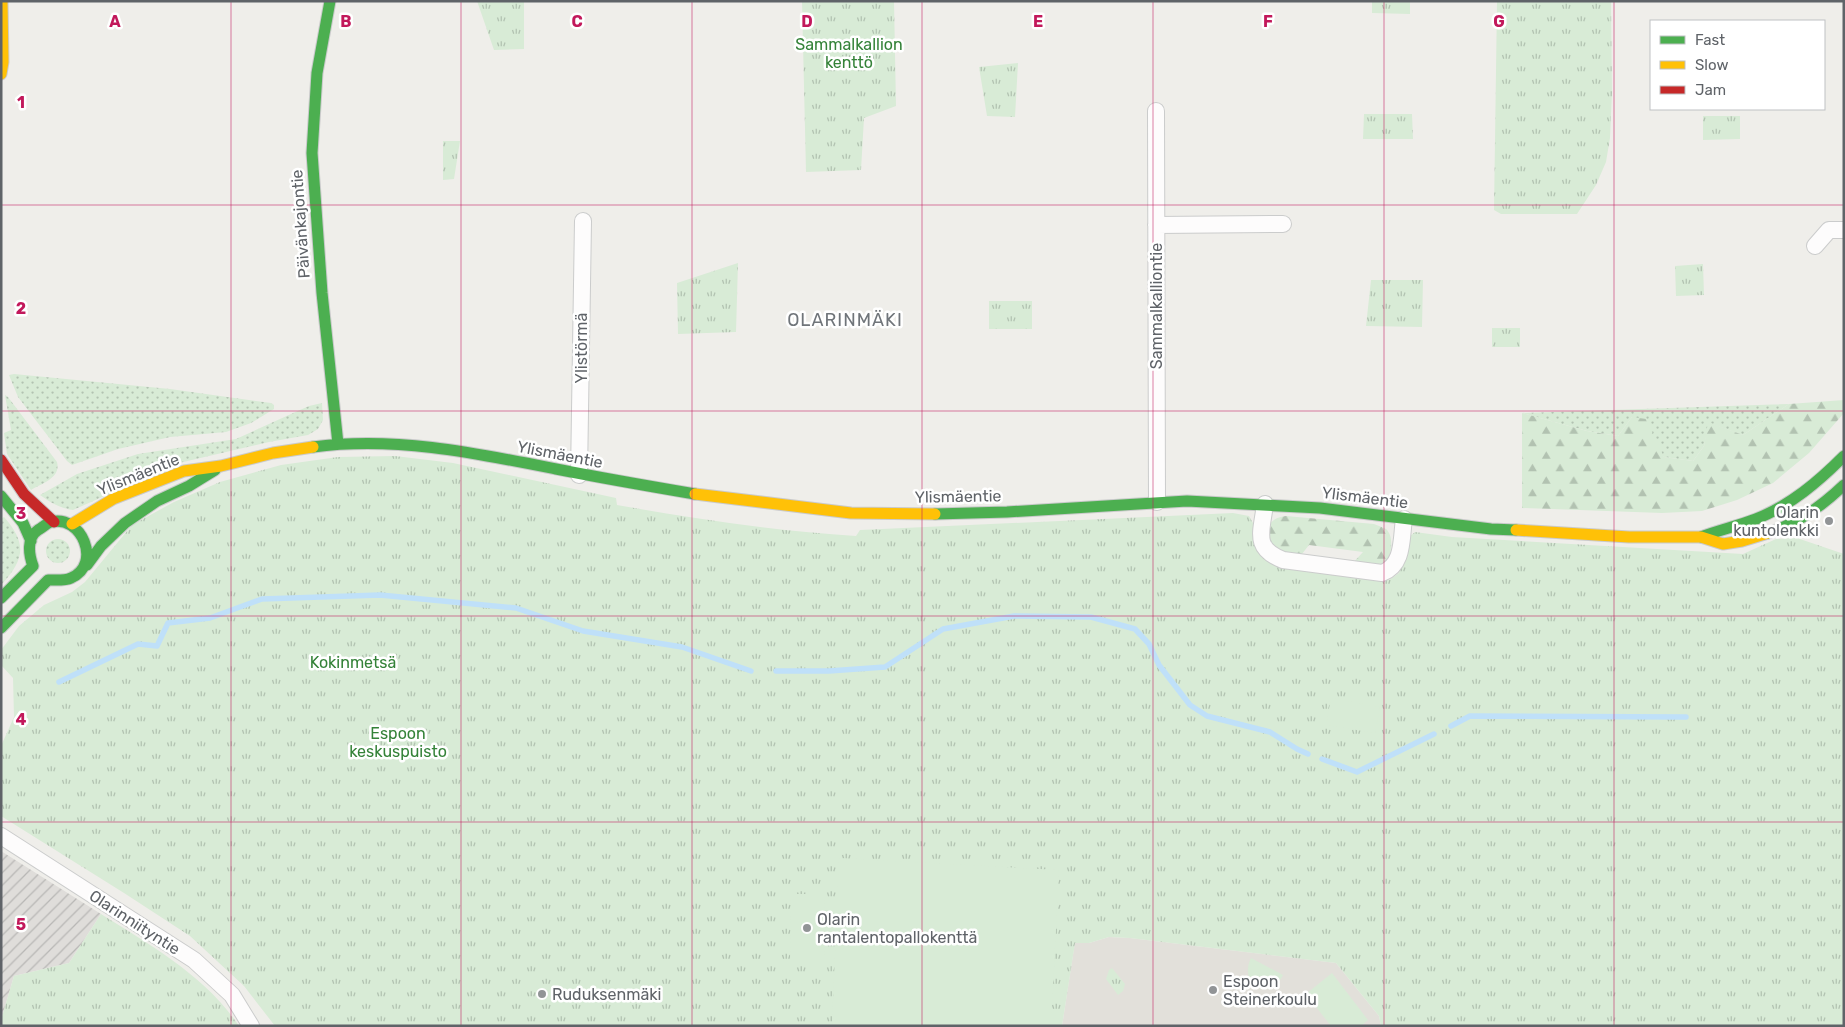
<svg xmlns="http://www.w3.org/2000/svg" width="1845" height="1027" font-family="Rubik,sans-serif">
	<defs>
		<pattern id="industrial-furrows" width="10" height="10" patternUnits="userSpaceOnUse" patternTransform="scale(1.25)"><rect width="10" height="10" fill="#dfddda"/><path d="M-1 1l2-2M0 10L10 0M9 11l2-2" fill="none" stroke="#b8b7b5"/></pattern>
		<pattern id="grass-dots" width="8" height="8" patternUnits="userSpaceOnUse" patternTransform="scale(1.25)"><rect width="8" height="8" fill="#d8ebd6"/><path d="M2 2h.1M6 6h.1" fill="none" stroke="#b2c2b1" stroke-width="1.8" stroke-linecap="round"/></pattern>
		<pattern id="forest-firs" width="22" height="20" patternUnits="userSpaceOnUse" patternTransform="scale(1.25)"><rect width="22" height="20" fill="#d8ebd6"/><path d="M5 1l3.5 6h-7zM16 11l3.5 6h-7z" fill="#b2c2b1"/></pattern>
		<pattern id="park-tufts" width="24" height="20" patternUnits="userSpaceOnUse" patternTransform="scale(1.25)"><rect width="24" height="20" fill="#d8ebd6"/><path d="M3 7l-1-3M5 7V3M7 7l1-3M15 17l-1-3M17 17v-4M19 17l1-3" fill="none" stroke="#b2c2b1"/></pattern>
	</defs>
	<rect width="100%" height="100%" fill="#efeeea"/>
	<path fill="url(#industrial-furrows)" d="M1,851L101,914L69,963L14,976L1,1020Z"/>
	<path fill="#e2e0da" d="M1109,937L1130,938L1336,963L1379,1016L1381,1026H1062L1075,942L1089,943Z"/>
	<path fill="url(#grass-dots)" d="M14,374L170,389L271,403L274,405V409L251,423L226,432L170,437L118,449L72,465L67,461L18,397L9,375Z
		M5,395L8,397L57,462C61,478 43,483 31,490L7,454L4,433L11,430Z
		M322,403L323,420L318,429L308,435L269,442L179,463L73,510C60,508 51,503 40,495L77,474L138,454L236,439L291,414L309,406Z
		M1789,404L1743,435L1709,423L1704,446L1693,461L1664,457L1632,417L1618,436L1587,431L1522,413Z
		M4,517C28,544 24,560 1,585V519Z
		M46 551a12 12 0 1 1 24 0a12 12 0 1 1-24 0Z"/>
	<path fill="url(#forest-firs)" d="M1844,400V413L1809,453L1773,483L1737,500L1702,511L1662,513L1522,508V413L1587,431L1618,436L1632,417L1646,419L1664,457L1693,461L1704,446L1708,422L1743,435L1789,404Z
		M1286,516L1374,524C1378,526 1383,527 1386,529C1395,537 1391,557 1385,565H1351L1363,552L1309,545L1298,559L1268,547C1268,530 1265,519 1286,516Z"/>
	<path fill="url(#park-tufts)" d="M477,1H524V49L494,50Z
		M802,1H894L896,106L864,118L861,170L806,172Z
		M1372,1L1410,2V14L1372,13Z
		M1497,1H1611L1612,93L1610,138L1606,162L1596,185L1577,214H1501L1494,210Z
		M1018,63L1015,117L987,116L979,67Z
		M1364,114H1412L1413,139H1363Z
		M1703,116H1740V139L1703,140Z
		M443,141H460L454,179L443,180Z
		M738,263L736,332L678,334L677,283Z
		M1703,264L1704,295L1676,296L1675,266Z
		M1371,280H1423L1422,327L1366,326Z
		M989,301H1032V329H989Z
		M1492,328H1520V347H1492Z
		M395,456L453,463L616,498L617,505C696,519 775,531 856,536L860,530L1233,513L1249,516L1253,523L1257,545L1278,565L1389,580L1399,573L1408,538L1415,532L1452,537L1743,554L1776,539L1797,538L1844,554V1026H1381L1379,1016L1336,963L1130,938L1109,937L1089,943H1075L1062,1026H275L244,986L190,936L124,893L1,816V746L14,717L13,678L1,665V650L19,626L44,605L72,592L85,582L132,525L174,502L220,482L281,465L338,457Z
		M101,914C150,945 206,976 239,1026H1V1020L14,976L69,963Z
		M1112,968L1125,984L1123,991L1118,995L1106,979L1109,970Z"/>
	<path fill="#d8ebd6" d="M1331,698L1380,707L1375,733L1326,725Z
		M839,858L1059,870L1051,1026H832Z
		M791,894H825L824,961H790Z
		M1251,958L1283,975C1269,1003 1238,985 1251,958Z
		M1332,973L1368,1020L1361,1026H1331L1306,994Z"/>
	<g fill="none" stroke-linecap="round" stroke-linejoin="round">
		<path stroke="#bfe0f9" stroke-width="5.5" d="M776,671H829L885,667L943,629L1014,616L1091,617L1135,629L1149,644L1159,665L1190,705L1207,716L1270,732L1297,749L1308,754
			M59,682L138,644L157,646L168,623L210,618L262,599L380,595L516,608L583,631L682,647L751,671
			M1451,726L1470,716L1686,717
			M1322,759L1357,772L1434,734"/>
		<g stroke="#cbcccc" stroke-width="18">
			<path id="street" d="M1156,111L1157,502
				M1156,225L1283,224
				M1815,246L1829,230H1844
				M579,475L583,221
				M1265,504C1262,531 1252,548 1283,560L1382,573C1404,565 1401,539 1404,519
				M1,836L194,960L232,995L251,1026"/>
		</g>
		<g stroke="#cacacb" stroke-width="13">
			<path id="fast" d="M330,1L317,73L312,153L322,293L338,444
				M313,447C395,436 476,453 556,469C602,478 648,486 695,494
				M1,496L23,523L31,541
				M935,514L1007,512L1187,501L1320,508L1491,529L1516,530
				M1768,533C1797,524 1822,506 1844,485
				M1701,537C1719,530 1738,526 1756,519C1791,505 1818,482 1844,456
				M87,565L101,546L125,523L157,501L189,486L215,470
				M1,598L33,566C29,555 26,538 38,530C42,528 47,523 51,522C81,514 103,564 71,578C65,581 55,580 48,580L1,628"/>
		</g>
		<g stroke="#cacacb" stroke-width="13">
			<path id="slow" d="M1,74L3,62L2,1
				M695,494L851,513L935,514
				M72,524L113,499L184,471L221,466L273,453L313,447
				M1516,530L1629,537H1701L1723,544L1742,541L1768,533"/>
		</g>
		<g stroke="#cacacb" stroke-width="13">
			<path id="jam" d="M1,460L24,494L54,522"/>
		</g>
		<use href="#street" stroke="#fdfcfc" stroke-width="16"/>
		<use href="#fast" stroke="#4caf50" stroke-width="11"/>
		<use href="#slow" stroke="#ffc107" stroke-width="11"/>
		<use href="#jam" stroke="#c62828" stroke-width="11"/>
	</g>
	<path fill="none" stroke="#c2185b" stroke-width="1" stroke-opacity="0.55" d="M231,1V1026M461,1V1026M692,1V1026M922,1V1026M1153,1V1026M1384,1V1026M1614,1V1026M1,205H1844M1,411H1844M1,616H1844M1,822H1844"/>
	<g fill="#919496" stroke="#fff" stroke-width="2">
		<circle cx="1829" cy="521" r="5"/>
		<circle cx="807" cy="928" r="5"/>
		<circle cx="1213" cy="990" r="5"/>
		<circle cx="542" cy="994" r="5"/>
	</g>
	<g text-anchor="middle" stroke-width="5" stroke-linejoin="round" paint-order="stroke">
		<g font-size="16" fill="#348238" stroke="#fff">
			<text x="849" y="50">Sammalkallion<tspan x="849" dy="18">kenttö</tspan></text>
			<text x="353" y="668">Kokinmetsä</text>
			<text x="398" y="739">Espoon<tspan x="398" dy="18">keskuspuisto</tspan></text>
		</g>
		<g font-size="16" fill="#5f6368" stroke="#fff">
			<text transform="translate(300 224) rotate(-94)" y="6">Päivänkajontie</text>
			<text transform="translate(1156 306) rotate(-90)" y="6">Sammalkalliontie</text>
			<text transform="translate(581 348) rotate(-90)" y="6">Ylistörmä</text>
			<text transform="translate(560 454) rotate(11)" y="6">Ylismäentie</text>
			<text transform="translate(138 474) rotate(-22)" y="6">Ylismäentie</text>
			<text transform="translate(958 496) rotate(-1)" y="6">Ylismäentie</text>
			<text transform="translate(1365 497) rotate(7)" y="6">Ylismäentie</text>
			<text transform="translate(135 922) rotate(33)" y="6">Olarinniityntie</text>
		</g>
		<g font-size="16" fill="#5f6368" stroke="#fff" text-anchor="start">
			<text x="1819" y="518" text-anchor="end">Olarin<tspan x="1819" dy="18">kuntolenkki</tspan></text>
			<text x="817" y="925">Olarin<tspan x="817" dy="18">rantalentopallokenttä</tspan></text>
			<text x="1223" y="987">Espoon<tspan x="1223" dy="18">Steinerkoulu</tspan></text>
			<text x="552" y="1000">Ruduksenmäki</text>
		</g>
		<g font-size="18" letter-spacing="1" fill="#70757a" stroke="#fff">
			<text x="845" y="326">OLARINMÄKI</text>
		</g>
	</g>
	<g font-size="16" text-anchor="middle" font-weight="bold" fill="#c2185b" stroke="#fff" stroke-width="5" stroke-linejoin="round" paint-order="stroke">
		<text x="115" y="27">A</text>
		<text x="346" y="27">B</text>
		<text x="577" y="27">C</text>
		<text x="807" y="27">D</text>
		<text x="1038" y="27">E</text>
		<text x="1268" y="27">F</text>
		<text x="1499" y="27">G</text>
		<text x="21" y="108">1</text>
		<text x="21" y="314">2</text>
		<text x="21" y="519">3</text>
		<text x="21" y="725">4</text>
		<text x="21" y="930">5</text>
	</g>
	<rect width="1845" height="1027" fill="none" stroke="#5f6368" stroke-width="5"/>
	<rect x="1650" y="20" width="175" height="90" fill="#ffffff" stroke="#bfc1c3"/>
	<rect x="1660" y="36" width="25" height="8" fill="#4caf50" stroke="#bfc1c3"/>
	<text x="1695" y="45" font-size="15" fill="#5f6368">Fast</text>
	<rect x="1660" y="61" width="25" height="8" fill="#ffc107" stroke="#bfc1c3"/>
	<text x="1695" y="70" font-size="15" fill="#5f6368">Slow</text>
	<rect x="1660" y="86" width="25" height="8" fill="#c62828" stroke="#bfc1c3"/>
	<text x="1695" y="95" font-size="15" fill="#5f6368">Jam</text>
</svg>
